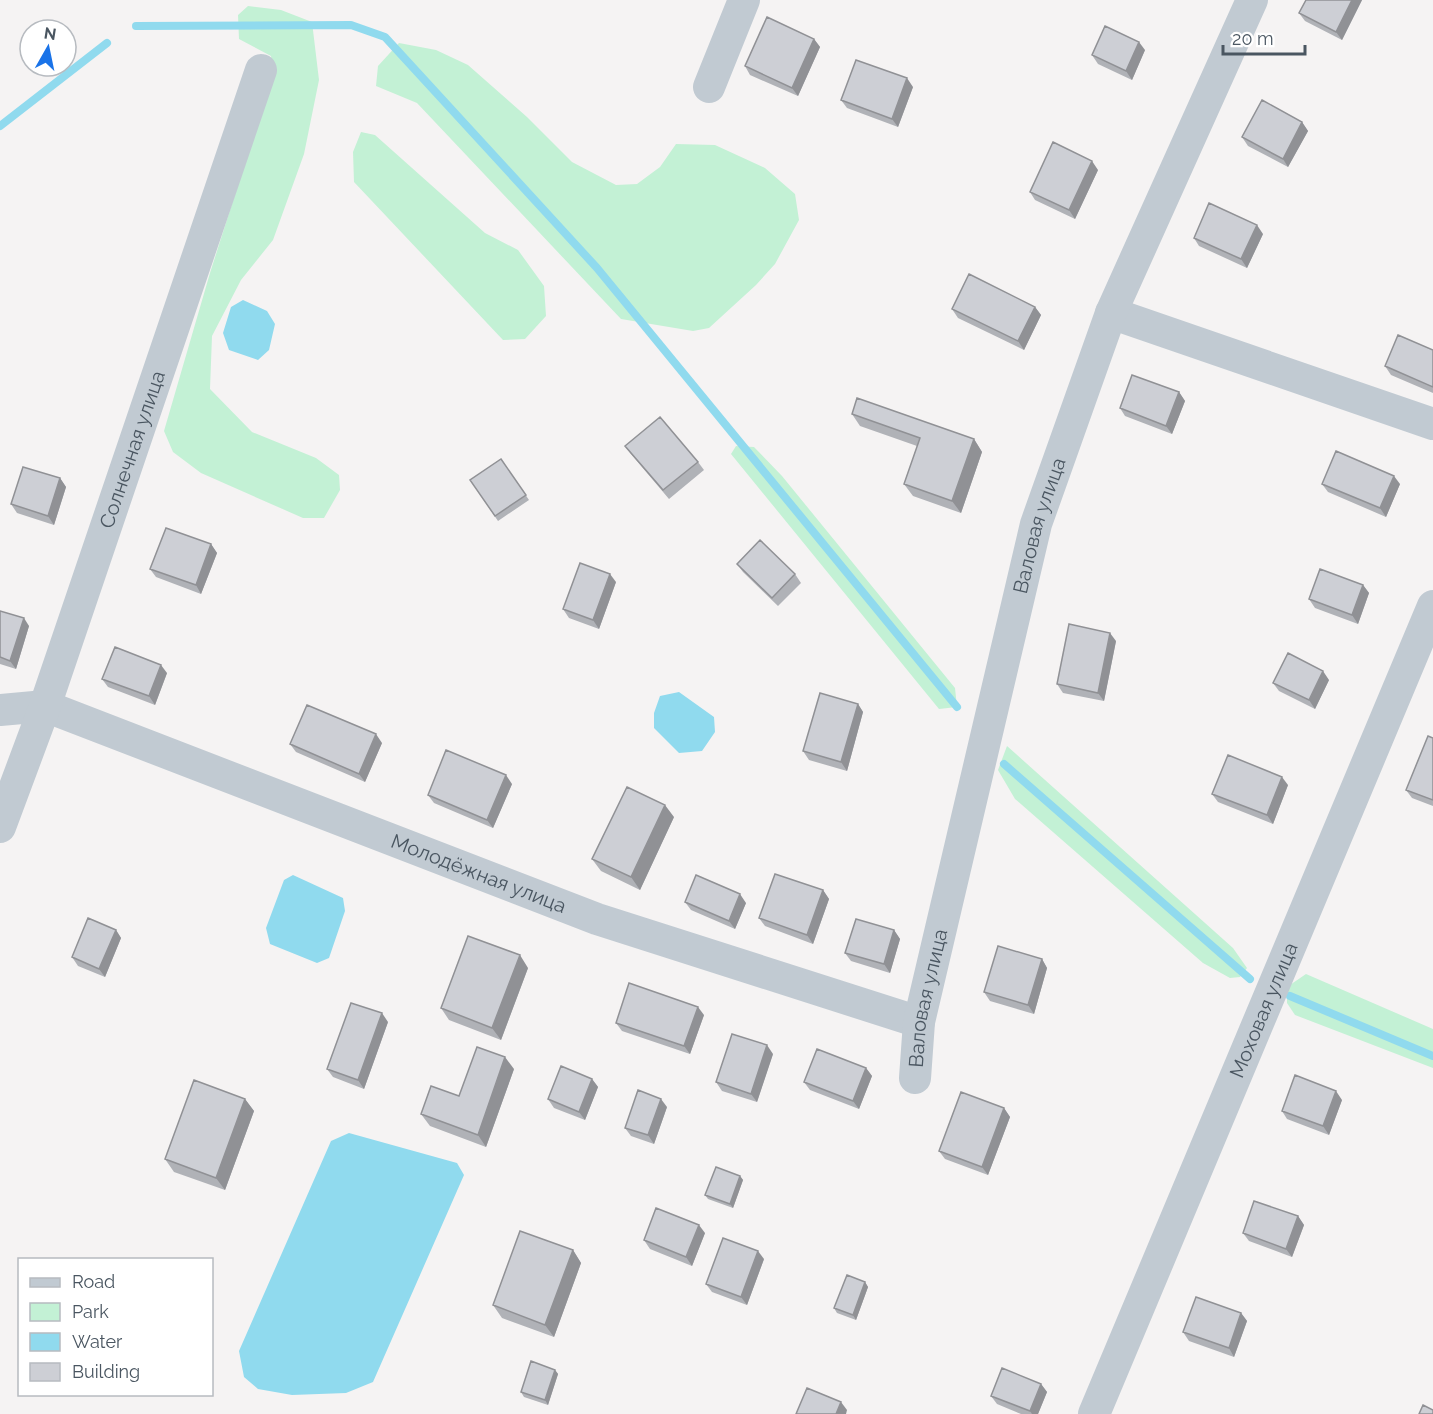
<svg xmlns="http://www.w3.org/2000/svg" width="1433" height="1414" font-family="Raleway,sans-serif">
	<rect width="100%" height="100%" fill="#f5f3f3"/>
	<path fill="#c3f1d5" d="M248,6L281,10L312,22L319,80L304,154L273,240L241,280L212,336L210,389L252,432L316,458L339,475L340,490L324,518H303L201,473L173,452L164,431L210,273L273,75L271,56L239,39L238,15Z
		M399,43L436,50L468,65L527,117L572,162L616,185L637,184L660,167L676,144L715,145L765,168L795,194L799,220L775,264L756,285L709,328L693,331L621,319L417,103L376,86L378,66Z
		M361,132L375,135L485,233L518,250L544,286L546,316L525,339L503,340L354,182L353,152Z
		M736,446L754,447L782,476L955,688L957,707L939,709L731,454Z
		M1007,746L1233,948L1247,968L1240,977L1230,978L1203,963L1015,799L998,770Z
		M1306,974L1433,1029V1068L1295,1015L1287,1003V987Z"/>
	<path fill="#90daee" d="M243,300L267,311L275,324L269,350L258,360L229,350L223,333L231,307Z
		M679,692L714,717L715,732L702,751L679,753L654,728V713L660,696Z
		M293,875L343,898L345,911L329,958L317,963L270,944L266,928L284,880Z
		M349,1133L457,1163L464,1175L373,1382L346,1393L292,1395L258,1389L244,1377L239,1351L331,1141Z"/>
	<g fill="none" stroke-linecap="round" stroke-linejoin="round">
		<path stroke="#90daee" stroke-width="8" d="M136,26L351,25L385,37L597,268L957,707
			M0,126L107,43
			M1004,764L1250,979
			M1290,996L1433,1056"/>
		<g stroke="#c1cad2" stroke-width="32">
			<path d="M709,87L744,0"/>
			<path d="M1111,313L1433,424"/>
			<path id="s1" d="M0,710L45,706L597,919L919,1022"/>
			<path id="s2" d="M0,827L45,706L261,70"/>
			<path id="s3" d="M915,1078L919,1022L1036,524L1111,313L1252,0"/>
			<path id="s4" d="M1094,1414L1433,606"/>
		</g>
	</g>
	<path fill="#b0b2b7" d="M1306,0H1362L1342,40L1305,21L1299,13Z
		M814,39L820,47L798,96L750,75L745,66Z
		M1145,50L1132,80L1098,64L1092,55Z
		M913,87L898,127L847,108L841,100Z
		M1302,122L1308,131L1288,167L1248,146L1242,137Z
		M1098,170L1075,219L1035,200L1030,192Z
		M1263,234L1247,268L1199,246L1194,238Z
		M1035,307L1041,315L1024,350L958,318L952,309Z
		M1433,350V393L1391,375L1385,366Z
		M1179,392L1185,401L1172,434L1125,416L1120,408Z
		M852,414L974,439L982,452L961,513L913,496L904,484L917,446L860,426Z
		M625,446L698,462L704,470L669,499L631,454Z
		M501,459L529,500L498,521L470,480Z
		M60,478L66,487L54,525L17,513L11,504Z
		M1322,484H1400L1386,517L1328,492Z
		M211,544L217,553L201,594L156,577L150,569Z
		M737,564L795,574L801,583L778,606L743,572Z
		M616,582L599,629L569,618L563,609Z
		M1363,585L1369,593L1358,624L1315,608L1309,599Z
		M0,611L29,626L16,669L0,664Z
		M1116,641L1104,701L1063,693L1057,684Z
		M167,673L155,705L108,687L102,679Z
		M1329,680L1315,709L1279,691L1273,683Z
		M858,704L863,712L847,771L809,760L803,751Z
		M1433,738V806L1412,798L1406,790Z
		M382,743L365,782L296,752L290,744Z
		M512,784L493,828L434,803L428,795Z
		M1288,785L1273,824L1218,802L1212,794Z
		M674,817L640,890L601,871L592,859Z
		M823,890L829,899L813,944L765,926L759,918Z
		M685,902L746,903L735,929L691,910Z
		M116,930L121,938L105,977L78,966L72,957Z
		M894,930L900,939L890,973L851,961L845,953Z
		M1042,959L1047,968L1034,1014L990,1001L984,992Z
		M528,968L501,1040L449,1020L441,1008Z
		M704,1015L690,1054L622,1031L616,1023Z
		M388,1022L364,1089L333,1077L327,1069Z
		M773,1054L757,1102L722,1091L716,1082Z
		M866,1068L872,1076L859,1109L810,1090L804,1082Z
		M514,1069L486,1147L430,1126L421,1114Z
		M592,1079L598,1087L585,1120L554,1108L548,1099Z
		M245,1099L254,1111L225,1190L174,1172L165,1159Z
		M1342,1100L1329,1135L1287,1119L1282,1111Z
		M667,1107L654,1144L631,1136L625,1128Z
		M1004,1108L1010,1117L988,1175L945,1159L939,1151Z
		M740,1176L743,1180L733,1208L708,1199L705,1195Z
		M1298,1216L1304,1225L1292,1257L1249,1241L1243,1233Z
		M705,1233L692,1266L650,1249L644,1240Z
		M573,1250L581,1263L554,1337L502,1318L493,1305Z
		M764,1259L747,1305L712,1292L706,1284Z
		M865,1282L868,1287L856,1320L837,1313L834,1308Z
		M1241,1313L1247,1321L1234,1357L1189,1341L1183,1332Z
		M555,1370L558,1374L548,1405L524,1397L521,1392Z
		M1041,1384L1047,1392L1038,1414H1021L997,1404L991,1396Z"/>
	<path fill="#909195" d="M1352,0H1362L1342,40L1336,32Z
		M814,39L820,47L798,96L792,88Z
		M1139,42L1145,50L1132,80L1126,71Z
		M907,78L913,87L898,127L892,119Z
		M1302,122L1308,131L1288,167L1283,159Z
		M1092,161L1098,170L1075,219L1069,210Z
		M1257,225L1263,234L1247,268L1241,259Z
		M1035,307L1041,315L1024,350L1018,341Z
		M1179,392L1185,401L1172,434L1166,426Z
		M974,439L982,452L961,513L952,501Z
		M1394,476L1400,484L1386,517L1380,508Z
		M60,478L66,487L54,525L48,516Z
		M211,544L217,553L201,594L196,585Z
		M610,574L616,582L599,629L593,620Z
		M1363,585L1369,593L1358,624L1352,615Z
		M24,618L29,626L16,669L10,661Z
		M1110,633L1116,641L1104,701L1098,693Z
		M161,665L167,673L155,705L149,696Z
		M1323,671L1329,680L1315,709L1309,700Z
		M858,704L863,712L847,771L841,762Z
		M376,734L382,743L365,782L359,774Z
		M506,775L512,784L493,828L487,820Z
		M1282,777L1288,785L1273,824L1267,815Z
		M665,805L674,817L640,890L631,877Z
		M823,890L829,899L813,944L807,935Z
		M740,894L746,903L735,929L729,921Z
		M116,930L121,938L105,977L99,969Z
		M894,930L900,939L890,973L884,964Z
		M520,955L528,968L501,1040L492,1028Z
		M1042,959L1047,968L1034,1014L1028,1005Z
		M698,1007L704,1015L690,1054L684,1046Z
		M382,1013L388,1022L364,1089L358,1080Z
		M767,1045L773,1054L757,1102L751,1094Z
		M505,1057L514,1069L486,1147L478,1135Z
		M866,1068L872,1076L859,1109L853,1101Z
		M592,1079L598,1087L585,1120L579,1112Z
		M1336,1091L1342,1100L1329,1135L1323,1126Z
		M245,1099L254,1111L225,1190L216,1178Z
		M661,1099L667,1107L654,1144L648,1135Z
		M1004,1108L1010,1117L988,1175L982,1167Z
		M740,1176L743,1180L733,1208L730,1204Z
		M1298,1216L1304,1225L1292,1257L1286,1249Z
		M699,1225L705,1233L692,1266L686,1257Z
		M573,1250L581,1263L554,1337L545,1325Z
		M758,1251L764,1259L747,1305L741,1297Z
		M865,1282L868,1287L856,1320L853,1315Z
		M1241,1313L1247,1321L1234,1357L1229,1348Z
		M555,1370L558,1374L548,1405L545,1400Z
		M1041,1384L1047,1392L1038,1414H1032L1030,1411Z
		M841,1402L847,1410L846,1414H836Z"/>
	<path fill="#cdcfd5" stroke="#909195" stroke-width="1.5" d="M1306,0H1352L1336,32L1299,13Z
		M767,17L814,39L792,88L745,66Z
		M1105,26L1139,42L1126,71L1092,55Z
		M856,60L907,78L892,119L841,100Z
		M1262,100L1302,122L1283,159L1242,137Z
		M1053,142L1092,161L1069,210L1030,192Z
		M1209,203L1257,225L1241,259L1194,238Z
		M969,274L1035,307L1018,341L952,309Z
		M1398,335L1433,350V387L1385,366Z
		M1132,375L1179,392L1166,426L1120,408Z
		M857,398L974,439L952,501L904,484L920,438L852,414Z
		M660,417L698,462L663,490L625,446Z
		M1336,451L1394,476L1380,508L1322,484Z
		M501,459L526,495L495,516L470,480Z
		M23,467L60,478L48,516L11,504Z
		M166,528L211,544L196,585L150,569Z
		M760,540L795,574L772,598L737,564Z
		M580,563L610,574L593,620L563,609Z
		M1320,569L1363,585L1352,615L1309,599Z
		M0,611L24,618L10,661L0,657Z
		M1069,624L1110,633L1098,693L1057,684Z
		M115,647L161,665L149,696L102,679Z
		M1288,653L1323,671L1309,700L1273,683Z
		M820,693L858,704L841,762L803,751Z
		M307,705L376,734L359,774L290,744Z
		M1428,736L1433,738V800L1406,790Z
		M446,750L506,775L487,820L428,795Z
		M1228,755L1282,777L1267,815L1212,794Z
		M627,787L665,805L631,877L592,859Z
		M775,874L823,890L807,935L759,918Z
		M696,875L740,894L729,921L685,902Z
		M88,918L116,930L99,969L72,957Z
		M856,919L894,930L884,964L845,953Z
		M468,936L520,955L492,1028L441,1008Z
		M998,946L1042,959L1028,1005L984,992Z
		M629,983L698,1007L684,1046L616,1023Z
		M351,1003L382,1013L358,1080L327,1069Z
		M732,1034L767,1045L751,1094L716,1082Z
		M477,1047L505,1057L478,1135L421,1114L431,1086L459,1096Z
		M817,1049L866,1068L853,1101L804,1082Z
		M561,1066L592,1079L579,1112L548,1099Z
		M1295,1075L1336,1091L1323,1126L1282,1111Z
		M194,1080L245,1099L216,1178L165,1159Z
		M638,1090L661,1099L648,1135L625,1128Z
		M961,1092L1004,1108L982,1167L939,1151Z
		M716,1167L740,1176L730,1204L705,1195Z
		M1254,1201L1298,1216L1286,1249L1243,1233Z
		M656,1208L699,1225L686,1257L644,1240Z
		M520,1231L573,1250L545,1325L493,1305Z
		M723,1238L758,1251L741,1297L706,1284Z
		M847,1275L865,1282L853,1315L834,1308Z
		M1196,1297L1241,1313L1229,1348L1183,1332Z
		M531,1361L555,1370L545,1400L521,1392Z
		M1002,1368L1041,1384L1030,1411L991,1396Z
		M807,1388L841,1402L836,1414H796Z
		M1423,1405L1433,1410V1414H1419Z"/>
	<g text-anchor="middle" stroke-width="4.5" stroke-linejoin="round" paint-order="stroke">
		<g font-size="20" fill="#4a5661" stroke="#fff">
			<text dy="7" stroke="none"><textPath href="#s2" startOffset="400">Солнечная улица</textPath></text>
			<text dy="7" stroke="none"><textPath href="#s3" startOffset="567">Валовая улица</textPath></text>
			<text dy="7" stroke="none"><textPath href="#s1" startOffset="510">Молодёжная улица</textPath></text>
			<text dy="7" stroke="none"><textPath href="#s3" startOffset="81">Валовая улица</textPath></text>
			<text dy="7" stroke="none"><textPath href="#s4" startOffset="438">Моховая улица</textPath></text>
		</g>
	</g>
	<rect x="18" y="1258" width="195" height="138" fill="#ffffff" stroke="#b7bbc0" stroke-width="1.5"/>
	<rect x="30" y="1278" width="30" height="9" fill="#c1cad2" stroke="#b7bbc0" stroke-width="1.5"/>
	<text x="72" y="1288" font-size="18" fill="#4a5661">Road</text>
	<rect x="30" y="1303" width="30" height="18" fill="#c3f1d5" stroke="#b7bbc0" stroke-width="1.5"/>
	<text x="72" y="1318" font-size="18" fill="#4a5661">Park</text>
	<rect x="30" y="1333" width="30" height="18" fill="#90daee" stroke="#b7bbc0" stroke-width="1.5"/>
	<text x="72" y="1348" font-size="18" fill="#4a5661">Water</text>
	<rect x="30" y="1363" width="30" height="18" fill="#cdcfd5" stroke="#b7bbc0" stroke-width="1.5"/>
	<text x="72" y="1378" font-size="18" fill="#4a5661">Building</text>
	<g transform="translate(48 48) rotate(9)"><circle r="28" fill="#ffffff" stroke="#b7bbc0" stroke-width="1.5"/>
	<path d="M0-4.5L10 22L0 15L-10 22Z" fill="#1a73e8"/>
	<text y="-9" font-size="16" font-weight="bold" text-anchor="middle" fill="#4a5661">N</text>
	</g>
	<path d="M1223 45v9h82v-9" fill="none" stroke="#4a5661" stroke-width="3"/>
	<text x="1232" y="45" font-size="18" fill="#4a5661" stroke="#ffffff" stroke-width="4.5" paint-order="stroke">20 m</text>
</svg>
